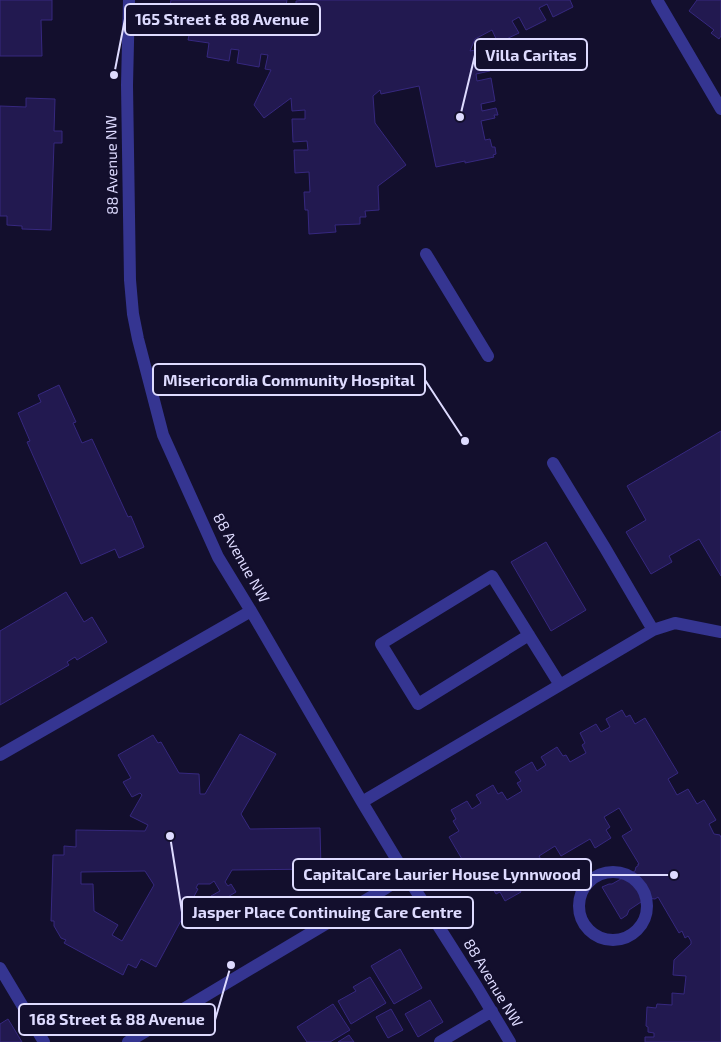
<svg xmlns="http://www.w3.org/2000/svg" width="721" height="1042" font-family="'Exo 2',sans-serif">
	<rect width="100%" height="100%" fill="#130f2d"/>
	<path fill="#221950" stroke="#36287f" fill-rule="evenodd" d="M0,0H52V20H41L42,56H0Z
		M171,0H287L286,5L296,7V1L304,0H570L573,7L553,17L547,4L539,8L546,20L526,30L519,17L512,21L519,33L498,43L492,30L475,39L470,51L485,48L490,71L476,74L477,81L491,78L495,101L481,104L482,111L496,108L498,115H494L495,118L481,121L485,140L490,139L492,147H495L496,154L493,155L494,157L465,163V161L436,167L419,86L381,94L380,90L373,96L375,123L406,165L378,186L379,210L365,211L366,217H360V224L335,225L336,232L309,234L308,210H305L304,192H310L309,172L295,173L294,150H308L307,141L293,142L292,119H305V110L292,111L291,98L264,118L254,105L271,70L265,69L268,55L261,54L259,67L237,63L239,50L231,49L229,61L207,57L209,43L188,40L191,26L167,22Z
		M697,0H721V36L719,39L711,33L714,30L689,11Z
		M26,98L55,99L54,131H62V143H54L51,230L22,229V226L7,225V216H0V106L26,107Z
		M59,385L76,422L73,423L82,443L92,439L128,517L131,516L144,547L119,558L115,549L81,564L27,442L30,441L18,413L41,402L38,395Z
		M721,431V576L699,539L669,556L672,562L651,574L626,532L646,520L627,486Z
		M546,542L586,610L551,631L511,562Z
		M66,592L84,622L92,617L107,642L77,660L75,657L67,662L69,665L0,705V631Z
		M622,710L626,717L630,715L635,724L645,718L678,773L668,779L677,795L688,789L697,804L704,800L716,820L709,824L714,834L720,835L721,838V1042H645V1037H654V1033L648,1032V1027L646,1026L647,1007L656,1008L657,1004L672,1005V993L684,994L686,976L673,975L674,960L691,944V941L688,936L685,938L682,931L679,933L658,897L655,899L647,898L629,910L627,915L621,919L602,887L609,884H612L635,871L636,867L638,866V864H639L622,836L632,830L619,808L604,817L610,827L606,830L611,838L595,848L590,839L561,856L555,846L539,856L545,866L542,868L547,876L530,886L526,877L516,883L521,892L505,901L500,892L496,894L490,884L480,890L473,877L468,880L462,869L466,866L449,837L459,831L453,821L456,819L451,810L467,801L472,809L481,803L476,795L493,785L498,794L502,792L507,800L522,791L517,783L521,781L515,772L532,762L537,771L546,765L541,757L557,747L563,756L566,755L570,762L586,753L582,745L585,743L580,733L596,724L601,732L610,727L606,719Z
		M240,734L276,754L241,814L250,829L320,828L321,869L232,870L225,882L228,886L231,884L236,892L216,904L211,896L220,891L214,881L210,884H198L196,888L198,889L156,967L141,959L136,968L128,964L123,975L64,943L66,940L61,938L54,926V921H51L53,855H64V846L76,847V830L145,831L148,825L130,816L142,795L140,793L132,797L123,782L131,778L118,755L153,735L158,743L161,742L179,773L199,774L200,794H205ZM145,871L154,885L122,941L112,935L118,925L94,911L93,884H81V872Z
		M400,949L422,988L394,1004L371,966Z
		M370,977L386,1003L351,1024L338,1001L356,991L353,987Z
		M430,1000L443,1022L418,1037L405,1014Z
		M333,1004L350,1030L330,1042H307L297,1027Z
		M391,1009L403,1030L388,1038L376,1017Z
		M8,1019L22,1042H0V1024Z
		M349,1035L354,1042H338Z"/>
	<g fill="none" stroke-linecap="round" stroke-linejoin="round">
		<path stroke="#353591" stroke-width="12" d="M129,0L127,85L130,280L133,314L138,339L163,435L218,557L251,611L362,802L406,875L477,987L510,1042
			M657,0L721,109
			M426,254L488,356
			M553,463L605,548L653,630
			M529,635L418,704L381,644L492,576L560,685
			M0,755L251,611
			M362,802L653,630L675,623L721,632
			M579 906a34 34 0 1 1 68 0a34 34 0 1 1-68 0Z
			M0,968L44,1042
			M128,1042L386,888L406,875
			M440,1042L492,1011"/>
	</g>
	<g text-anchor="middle" stroke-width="4.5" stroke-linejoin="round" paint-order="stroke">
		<g font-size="15" fill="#dedbff" stroke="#130f2d">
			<text transform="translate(112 165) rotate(-91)" y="5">88 Avenue NW</text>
			<text transform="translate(241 558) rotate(61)" y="5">88 Avenue NW</text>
			<text transform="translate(493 983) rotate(59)" y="5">88 Avenue NW</text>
		</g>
	</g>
	<path fill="none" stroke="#dedbff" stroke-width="2" d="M114 75L125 19M460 117L475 55M465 441L425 380M674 875L591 875M170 836L182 912M231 965L215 1020"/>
	<g fill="#dedbff" stroke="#130f2d" stroke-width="2">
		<circle cx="114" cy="75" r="5"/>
		<circle cx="460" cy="117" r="5"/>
		<circle cx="465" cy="441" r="5"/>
		<circle cx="674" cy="875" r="5"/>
		<circle cx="170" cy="836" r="5"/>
		<circle cx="231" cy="965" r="5"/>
	</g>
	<g fill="#130f2d" stroke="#dedbff" stroke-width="2">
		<rect x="125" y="4" width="195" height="31" rx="5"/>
		<rect x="475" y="39" width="112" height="31" rx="5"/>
		<rect x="153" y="364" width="272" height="31" rx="5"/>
		<rect x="293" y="859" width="298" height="31" rx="5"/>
		<rect x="182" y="897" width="291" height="31" rx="5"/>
		<rect x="19" y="1004" width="196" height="31" rx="5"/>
	</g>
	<g font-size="16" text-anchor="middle" font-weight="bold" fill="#dedbff">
		<text x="222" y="25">165 Street &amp; 88 Avenue</text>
		<text x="531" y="61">Villa Caritas</text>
		<text x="289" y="386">Misericordia Community Hospital</text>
		<text x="442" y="880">CapitalCare Laurier House Lynnwood</text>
		<text x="327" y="918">Jasper Place Continuing Care Centre</text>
		<text x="117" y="1025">168 Street &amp; 88 Avenue</text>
	</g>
</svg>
